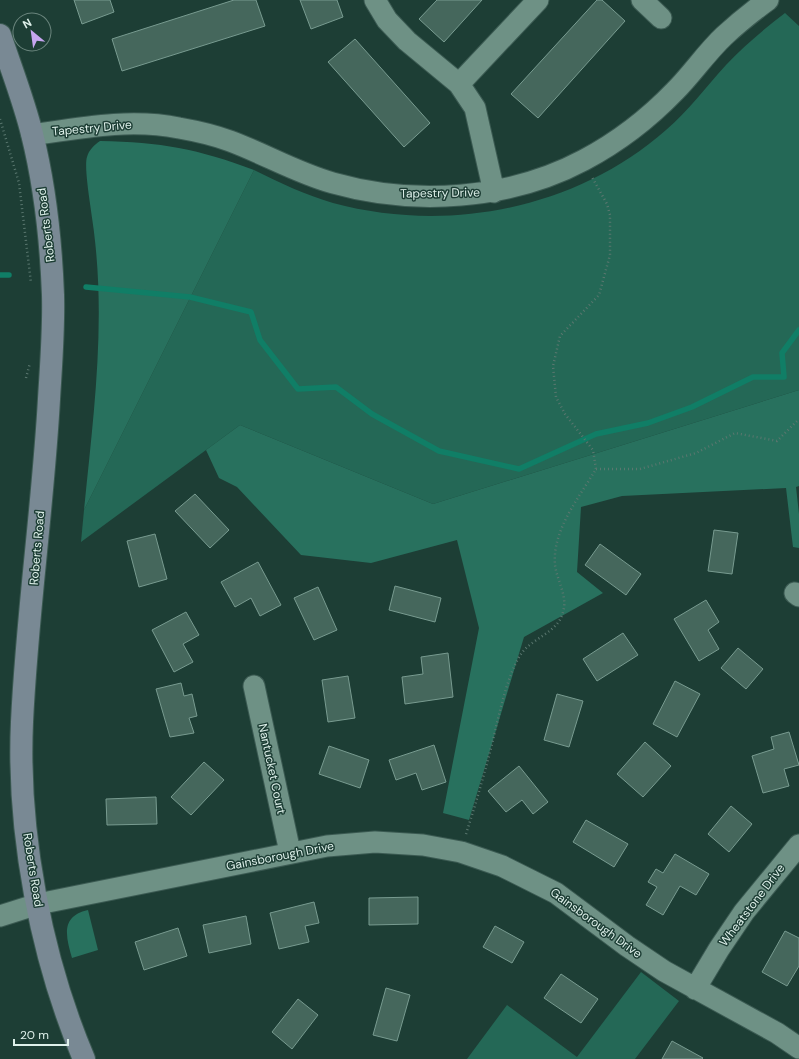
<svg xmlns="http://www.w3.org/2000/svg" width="799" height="1059" font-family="'DM Sans',sans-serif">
	<rect width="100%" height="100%" fill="#1d3e35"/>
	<path fill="#246856" d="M785,13L799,26V390L433,504L240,425L81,542L84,510L254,170C280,183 306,195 333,203C448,234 576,209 666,130C688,111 706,87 726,65C744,46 764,29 785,13Z
		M641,972L679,1001L635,1059H467L507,1005L577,1057Z"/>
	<path fill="#28715e" d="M100,141C161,142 198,149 254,170L84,510C93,420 105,331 95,241C94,224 83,169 87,157C89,150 94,145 100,141Z
		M799,390V486L796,487L799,514V548L793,547L786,488L622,496L581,507L577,572L603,593L524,637L469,820L443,813L479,628L457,540L371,563L301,555L237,487L219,478L206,450L240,425L433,504Z
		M88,910L98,950L72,958C66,937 60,916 88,910Z"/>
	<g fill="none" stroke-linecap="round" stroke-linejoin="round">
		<path stroke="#107e66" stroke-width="5.5" d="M0,275H9
			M86,287L190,297L251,312L260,340L298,389L336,387L372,414L439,451L519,469L596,434L648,423L692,407L753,377H784L782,353L799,330"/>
	</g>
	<path fill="#45675c" stroke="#789b90" d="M74,0H110L114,12L82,24Z
		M234,0H256L265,26L122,71L112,39Z
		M300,0H337L343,17L311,29Z
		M437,0H482L444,42L419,19Z
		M597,0H602L625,21L538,118L511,94Z
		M355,39L430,123L404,147L328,62Z
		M195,494L229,530L210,548L175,511Z
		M714,530L738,533L732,574L708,571Z
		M155,534L167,579L139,587L127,541Z
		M600,544L641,574L626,595L585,565Z
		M258,562L281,605L260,616L251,598L235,607L221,582Z
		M395,586L441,598L435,622L389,610Z
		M318,587L337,630L314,640L294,598Z
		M706,600L719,622L708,630L719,649L699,661L674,619Z
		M186,612L199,635L183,644L193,662L174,672L152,630Z
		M623,633L638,655L597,681L583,659Z
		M738,648L763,669L746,689L721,668Z
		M448,653L453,697L405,704L402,677L423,674L421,657Z
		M348,676L355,718L328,722L322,680Z
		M675,681L700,694L677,737L653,724Z
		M181,683L184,696L192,694L197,716L189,718L194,733L170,737L156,689Z
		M557,694L583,701L569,747L544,740Z
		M789,732L799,765L784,769L789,786L763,793L752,756L774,749L771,737Z
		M645,742L671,766L643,797L617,774Z
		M434,745L446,782L422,790L416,773L396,780L389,760Z
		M329,746L369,760L360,788L319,774Z
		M204,762L224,780L191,815L171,797Z
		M519,766L548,802L533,814L522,800L506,812L488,791Z
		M156,797L157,824L107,825L106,799Z
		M731,806L752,824L729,852L708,834Z
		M586,820L628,844L614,867L573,842Z
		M675,854L709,874L696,895L680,886L663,915L646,905L657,887L648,882L656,869L663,873Z
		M418,897V924L369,925V898Z
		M314,902L319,923L305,926L309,942L279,949L270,913Z
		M246,916L251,944L209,953L203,925Z
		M495,926L524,942L512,963L483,947Z
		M178,928L187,956L144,970L135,942Z
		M785,931L799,938V966L787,986L762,972Z
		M561,974L598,999L581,1023L544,998Z
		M386,988L410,995L397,1041L373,1035Z
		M298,999L318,1015L292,1049L272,1032Z
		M672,1041L703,1058L702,1059H662Z"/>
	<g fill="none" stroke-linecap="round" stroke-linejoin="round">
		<g stroke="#3b5a52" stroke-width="23">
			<path id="minor" d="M375,0L387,20L407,41L459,84L475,108L494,192
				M642,0L661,18
				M459,84L538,0
				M32,135C80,128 130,118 179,128C196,131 214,135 230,141C265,154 297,173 333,183C414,206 509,200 584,160C618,142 648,119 675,91C692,74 706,53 724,36C738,23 753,11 768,0
				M795,593L799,596
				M254,686L290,852
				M0,916L38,904L327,846L375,842L423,845L461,852L502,866L556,893L627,946L664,971L777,1033L799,1048
				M695,989L719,949L744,912L799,845"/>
		</g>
		<g stroke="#3b5a52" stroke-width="24">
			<path id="secondary" d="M0,35C11,68 24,101 32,134C45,186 51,242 53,295C54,330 51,365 49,399C43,507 27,614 22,722C17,832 41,958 84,1059"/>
		</g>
		<path stroke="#5a776f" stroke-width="2.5" stroke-dasharray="1 3" stroke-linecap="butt" d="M0,119L19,183L31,283
			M26,378L30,363
			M596,469H640L696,453L735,433L777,441L799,419
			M466,834C476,803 485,772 493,740C499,715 507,675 521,654C533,637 558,633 563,612C568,596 557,581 555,565C552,530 579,498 596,469L593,450L565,414L556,397L553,366L560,336L599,295L610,255V215L607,204L592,177"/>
		<use href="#minor" stroke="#6e9185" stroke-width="21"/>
		<use href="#secondary" stroke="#798994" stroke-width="22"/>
	</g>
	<g text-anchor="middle" stroke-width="3" stroke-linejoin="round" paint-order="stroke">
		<g font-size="12" fill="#def0ea" stroke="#1d3e35">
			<text transform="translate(92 128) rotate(-5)" y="4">Tapestry Drive</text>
			<text transform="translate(440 193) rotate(-1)" y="4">Tapestry Drive</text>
			<text transform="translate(46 225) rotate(-97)" y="4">Roberts Road</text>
			<text transform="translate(37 548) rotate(-85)" y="4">Roberts Road</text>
			<text transform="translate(272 769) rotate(78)" y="4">Nantucket Court</text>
			<text transform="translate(280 856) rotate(-11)" y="4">Gainsborough Drive</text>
			<text transform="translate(33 870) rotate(81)" y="4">Roberts Road</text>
			<text transform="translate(752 905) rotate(-53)" y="4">Wheatstone Drive</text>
			<text transform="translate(596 923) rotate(36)" y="4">Gainsborough Drive</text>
		</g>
	</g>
	<g transform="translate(32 32) rotate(331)"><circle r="19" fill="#1d3e35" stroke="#6a857d"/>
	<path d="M0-3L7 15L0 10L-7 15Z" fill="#c6a6f0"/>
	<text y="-6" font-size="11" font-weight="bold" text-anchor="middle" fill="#def0ea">N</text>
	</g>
	<path d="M14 1039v6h54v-6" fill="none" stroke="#def0ea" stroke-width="2"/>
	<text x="20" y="1039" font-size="12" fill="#def0ea" stroke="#1d3e35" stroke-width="3" paint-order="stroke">20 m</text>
</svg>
